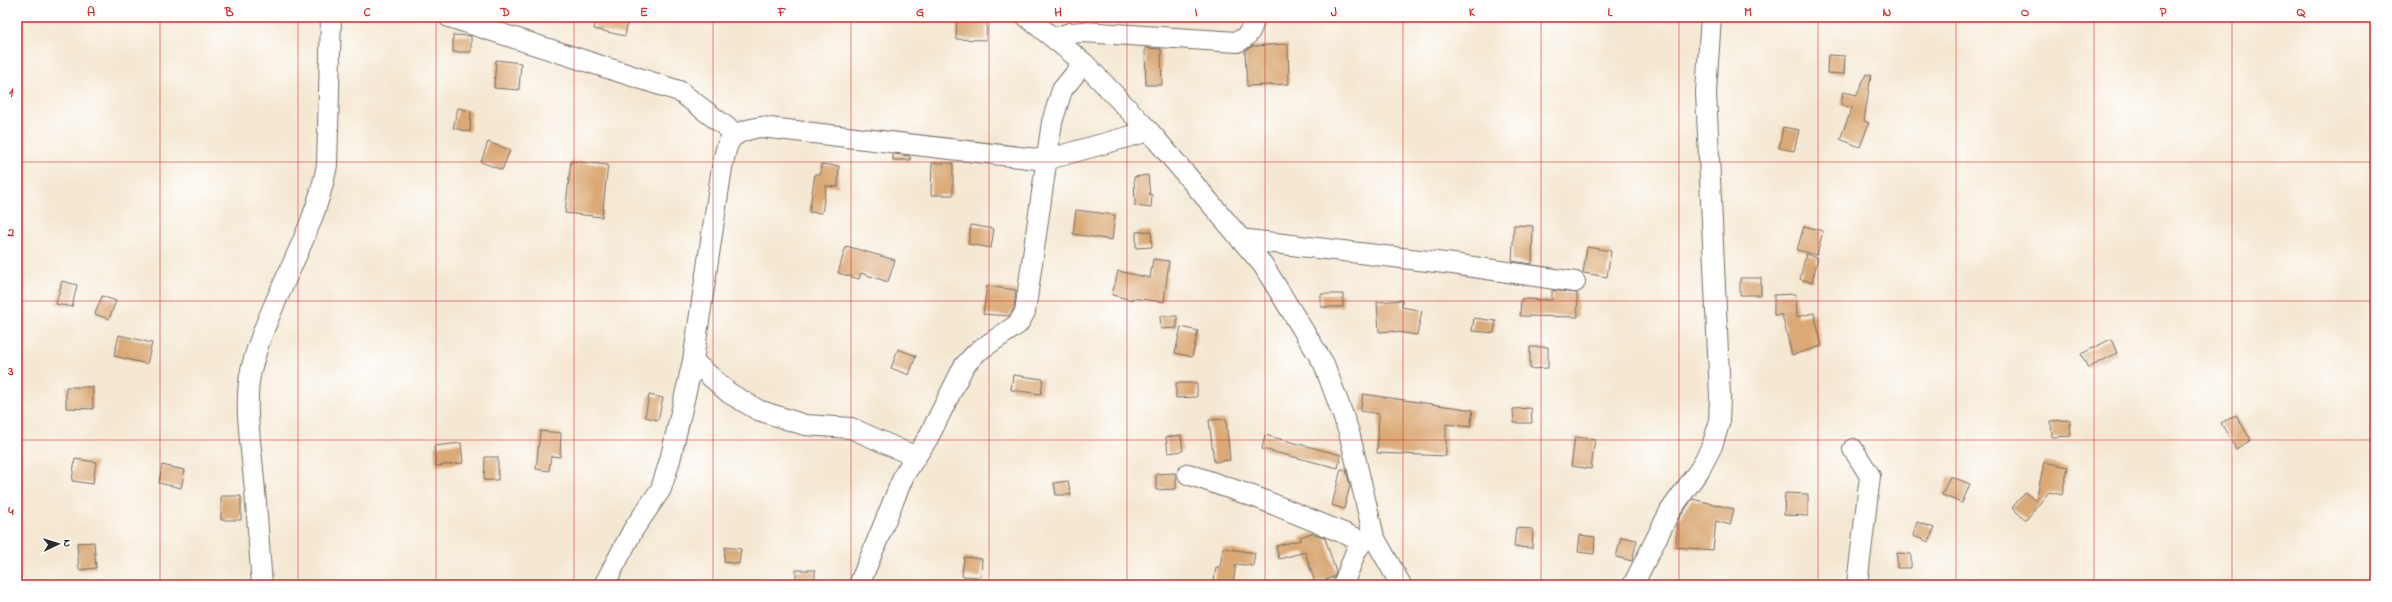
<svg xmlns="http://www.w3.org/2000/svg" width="2392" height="602" font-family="'Indie Flower',sans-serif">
	<rect width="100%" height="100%" fill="#fff"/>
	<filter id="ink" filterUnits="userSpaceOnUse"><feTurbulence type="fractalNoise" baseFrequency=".025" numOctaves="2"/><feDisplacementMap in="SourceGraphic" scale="8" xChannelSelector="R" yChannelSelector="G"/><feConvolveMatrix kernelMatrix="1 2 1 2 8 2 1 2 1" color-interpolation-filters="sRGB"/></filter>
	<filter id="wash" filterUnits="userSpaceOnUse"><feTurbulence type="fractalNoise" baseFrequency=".012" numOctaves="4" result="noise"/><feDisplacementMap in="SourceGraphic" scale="16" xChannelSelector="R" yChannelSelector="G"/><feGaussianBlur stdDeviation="0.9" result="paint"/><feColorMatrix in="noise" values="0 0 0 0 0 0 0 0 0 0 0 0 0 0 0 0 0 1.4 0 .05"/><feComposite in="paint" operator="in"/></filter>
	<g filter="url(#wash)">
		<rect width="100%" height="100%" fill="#f5e8d3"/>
		<g id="blocks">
			<path fill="#daa975" d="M597,17H614L628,20L625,36L594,29Z
				M957,17H987L986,40L956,39Z
				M453,35L471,36V52H453Z
				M1288,44L1289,84L1247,86L1245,51L1252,46Z
				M1145,48L1161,49L1162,85H1146Z
				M1828,55L1845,56L1844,74L1827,73Z
				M496,60L521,63L519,90L494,88Z
				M1866,74L1871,75L1864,121L1869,123L1860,147L1840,139L1852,108L1841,105L1843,92L1857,95Z
				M458,108L471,111L470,132L453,128Z
				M1783,127L1799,130L1794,151L1779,148Z
				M488,142L510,150L502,170L481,162Z
				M893,154L910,156V160H893Z
				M571,161L608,165L602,217L565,213Z
				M932,163H953V195H931Z
				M821,164L839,166L838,187L826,186L822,213L809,212L815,174H821Z
				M1148,175L1150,195H1152L1151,208L1135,206L1134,177Z
				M1076,210L1115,215L1112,240L1073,234Z
				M971,225L994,229L991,248L968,244Z
				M1514,225L1533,226L1532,264L1512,261Z
				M1804,226L1823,231L1817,255L1797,250Z
				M1151,231L1152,247L1136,248V232Z
				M846,246L895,260L888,282L861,273L859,279L838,273Z
				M1587,247L1611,251L1607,277L1583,273Z
				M1806,254L1818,258L1812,282L1800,279Z
				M1153,259L1169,261L1164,302L1132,298V300L1112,295L1118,271L1150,278Z
				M1740,278H1761V295H1740Z
				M62,281L77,285L72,307L56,304Z
				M987,286L1016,290L1014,308L1009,316L983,314Z
				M1552,290L1577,293L1578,317L1520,316L1521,299L1552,300Z
				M1321,294H1343V307H1321Z
				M1796,294L1797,317L1814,313L1822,346L1792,355L1782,315H1774V295Z
				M102,296L116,301L109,319L95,314Z
				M1402,300V307L1422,311L1417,335L1391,331L1379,332L1377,302Z
				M1160,316H1177V328L1161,329Z
				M1474,318L1496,321L1494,333L1472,331Z
				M1181,327L1198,331L1192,357L1175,353Z
				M119,335L152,343L147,364L114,356Z
				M2111,339L2117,353L2088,368L2081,354Z
				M1530,347H1548V368L1530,369Z
				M898,349L916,356L909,375L891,368Z
				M1013,375L1043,379L1041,394L1011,390Z
				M1176,383H1197V397L1176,398Z
				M66,387H93V409L66,408Z
				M1363,394L1473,410L1470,427L1446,424V456L1377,453L1379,414L1360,411Z
				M649,395L663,398L658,420L645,417Z
				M1531,408L1532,423H1514L1513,409Z
				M2236,415L2251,440L2236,449L2221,423Z
				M1226,419L1230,460L1214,462L1209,420Z
				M2070,420L2071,436L2052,437L2051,421Z
				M540,431L561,433L560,457L551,456L549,471L536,469Z
				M1181,435L1183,451L1168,453L1166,437Z
				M1265,435L1341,455L1338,468L1262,449Z
				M1575,437L1595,439L1591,469L1571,466Z
				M461,443L463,463L436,466L434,446Z
				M485,457H498V480H484Z
				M75,459L96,462L93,484L72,481Z
				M2044,462L2068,467L2062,495L2049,492L2026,520L2012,508L2025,492L2036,501Z
				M162,465L185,470L181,488L159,483Z
				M1341,469L1346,470L1350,486L1344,509L1332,505Z
				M1176,473V489L1156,490V474Z
				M1950,476L1970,484L1962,503L1942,495Z
				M1068,481L1071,495H1056L1054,483Z
				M1785,493L1808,494V516L1784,515Z
				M221,496H241V520H221Z
				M1692,499L1734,509L1730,525L1716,521L1713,550L1676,547L1678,520Z
				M1917,522L1934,528L1929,542L1913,536Z
				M1516,528L1533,529L1532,548L1514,547Z
				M1312,533L1325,538L1336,572L1334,577L1315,583L1305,552L1279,559L1276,546L1301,540L1300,537Z
				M1580,535L1595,537L1594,554L1578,552Z
				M1621,537L1637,540L1632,561L1616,557Z
				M94,542L96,568L79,570L77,543Z
				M725,547L741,549L739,564L724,562Z
				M1223,548L1255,553L1253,566L1236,564L1233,583L1214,581L1216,567H1220Z
				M1897,553L1911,554V568H1897Z
				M964,557L982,559L981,577L962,576Z
				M796,570H815V585H796Z"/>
		</g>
	</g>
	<g filter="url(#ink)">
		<use href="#blocks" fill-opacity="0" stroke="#726d66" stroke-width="1"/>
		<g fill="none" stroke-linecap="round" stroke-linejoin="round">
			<g stroke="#726d66" stroke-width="22">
				<path id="street" d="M449,17L679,91L733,132L732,137
					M1027,17L1084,63L1149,131L1263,265L1324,364L1349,432L1374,537L1401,585
					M1055,38L1070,33L1083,32L1237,42C1249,37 1252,29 1255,17
					M1240,239L1453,264L1575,282
					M693,361L729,393L758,410L805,425L851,428L916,457
					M1853,449L1870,476L1857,585
					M1188,474L1258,498L1363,541
					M262,585C259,547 257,508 253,470C250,437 244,403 251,370C268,300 314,238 327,165L331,17
					M604,585L633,530L661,489L670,460L693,361L721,174C727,141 726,133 761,127L1045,160L1149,131
					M859,585L904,475L928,438L964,366L977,352L1018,324L1025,312L1052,122L1062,90L1084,63
					M1343,585L1356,551L1363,541L1374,537
					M1633,585L1670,511L1700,469L1712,446L1719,424L1720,396L1706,92L1711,17"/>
			</g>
			<use href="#street" stroke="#fff" stroke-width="20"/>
		</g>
	</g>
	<path fill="none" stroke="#d62828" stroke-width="1" stroke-opacity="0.55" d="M160,17V585M298,17V585M436,17V585M574,17V585M713,17V585M851,17V585M989,17V585M1127,17V585M1265,17V585M1403,17V585M1541,17V585M1679,17V585M1818,17V585M1956,17V585M2094,17V585M2232,17V585M17,162H2375M17,301H2375M17,440H2375"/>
	<rect width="2392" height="602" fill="none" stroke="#fff" stroke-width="44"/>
	<g transform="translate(58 544) rotate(86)" stroke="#ffffff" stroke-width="3" paint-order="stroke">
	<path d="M0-3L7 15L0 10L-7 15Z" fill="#2b2b2b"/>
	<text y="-6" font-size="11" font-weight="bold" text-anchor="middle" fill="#2b2b2b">N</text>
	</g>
	<rect x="22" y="22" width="2348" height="558" fill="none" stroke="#d62828" stroke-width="1.5"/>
	<g font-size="13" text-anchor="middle" font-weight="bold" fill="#d62828">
		<text x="91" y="16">A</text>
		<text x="229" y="16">B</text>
		<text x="367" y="16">C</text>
		<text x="505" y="16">D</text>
		<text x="644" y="16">E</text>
		<text x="782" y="16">F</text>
		<text x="920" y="16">G</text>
		<text x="1058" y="16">H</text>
		<text x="1196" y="16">I</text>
		<text x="1334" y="16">J</text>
		<text x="1472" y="16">K</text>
		<text x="1610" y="16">L</text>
		<text x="1748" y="16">M</text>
		<text x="1887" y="16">N</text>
		<text x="2025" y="16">O</text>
		<text x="2163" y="16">P</text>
		<text x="2301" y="16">Q</text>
		<text x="11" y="96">1</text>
		<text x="11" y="236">2</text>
		<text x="11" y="375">3</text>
		<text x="11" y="515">4</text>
	</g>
</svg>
